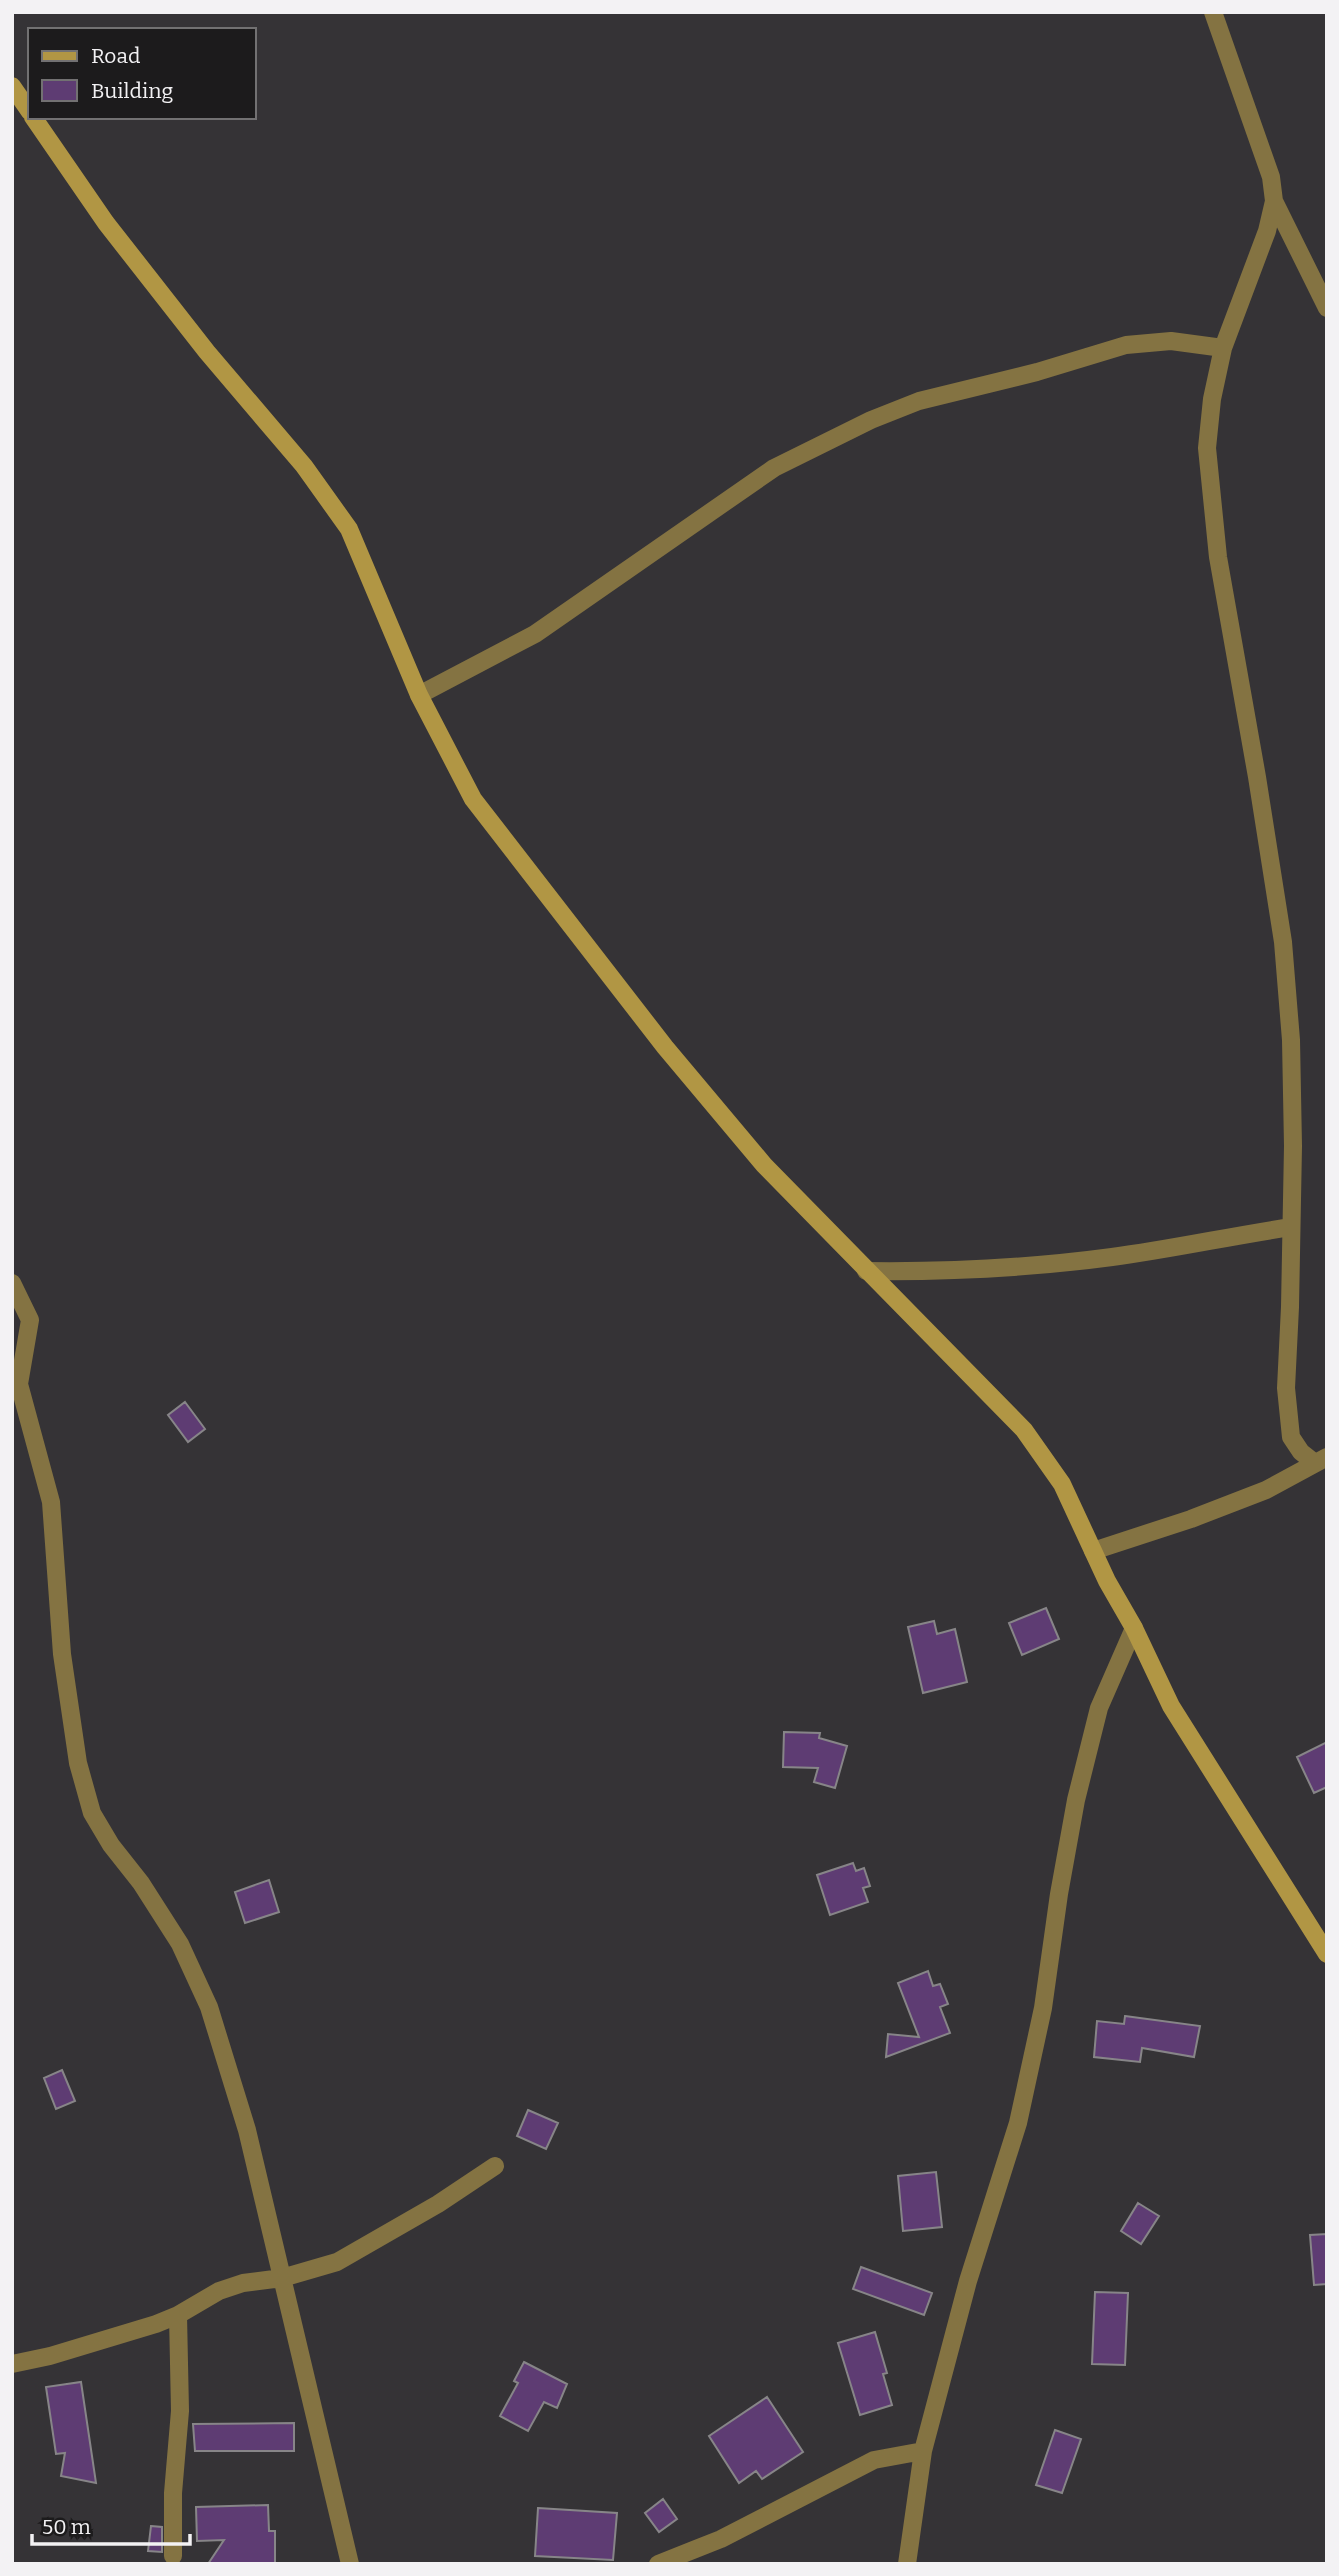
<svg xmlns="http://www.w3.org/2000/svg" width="1339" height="2576" font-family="Bitter,serif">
	<rect width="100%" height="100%" fill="#353336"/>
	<path fill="#5e3c73" stroke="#878588" stroke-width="2" d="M185,1402L205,1429L188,1442L168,1415Z
		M1046,1608L1059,1639L1022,1655L1009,1623Z
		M934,1621L937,1634L955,1629L967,1682L923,1693L908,1627Z
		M784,1732L820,1733L819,1738L847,1746L835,1788L814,1782L818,1768L783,1767Z
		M1327,1742V1787L1314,1793L1297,1757Z
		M853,1863L856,1871L864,1868L870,1886L863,1888L868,1902L830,1915L817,1875Z
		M269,1880L279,1912L245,1923L235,1892Z
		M928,1971L933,1986L940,1984L948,2004L940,2007L950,2033L886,2057L888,2034L919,2037L898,1983Z
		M1125,2016L1200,2026L1194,2057L1142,2048L1140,2062L1094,2057L1097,2021L1124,2024Z
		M62,2070L75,2101L56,2109L44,2078Z
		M528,2110L558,2123L546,2149L517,2136Z
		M936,2172L942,2227L903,2231L898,2176Z
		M1138,2203L1159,2216L1141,2244L1121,2231Z
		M1327,2234V2284L1314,2285L1310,2235Z
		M861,2267L932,2293L924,2315L853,2289Z
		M1095,2292L1128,2293L1125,2365L1092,2364Z
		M875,2332L887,2373L883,2374L892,2405L860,2415L838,2343Z
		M524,2362L567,2384L557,2408L544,2402L528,2431L500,2416L518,2383L514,2381Z
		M81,2382L96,2483L61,2476L65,2453L56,2454L46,2387Z
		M767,2397L803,2452L762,2479L756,2471L739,2483L709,2436Z
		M294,2423V2451H195L193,2424Z
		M1055,2430L1081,2439L1062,2493L1036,2485Z
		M663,2499L677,2519L659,2532L645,2513Z
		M268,2505L269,2531H275V2564H208L224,2540L197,2541L196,2507Z
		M538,2508L617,2513L613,2560L535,2556Z
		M151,2526L162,2527V2552L148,2551Z"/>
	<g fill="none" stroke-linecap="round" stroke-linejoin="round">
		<path stroke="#847342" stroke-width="18" d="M1213,12L1271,177L1274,201L1267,231L1223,348L1212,399L1207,448L1218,557L1257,777L1283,942L1291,1040L1293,1146L1290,1307L1286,1388L1291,1437L1301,1452L1315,1463
			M1274,201L1327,308
			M419,695L535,634L774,468L871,420L919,401L1037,372L1126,345L1171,341L1223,348
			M866,1271C948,1272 1030,1268 1112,1257C1172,1249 1231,1236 1291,1227
			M12,1283L30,1320L19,1384L51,1502L62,1654L78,1763L92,1813L111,1845L141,1883L180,1944L209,2007L247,2130L350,2564
			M1093,1551L1191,1519L1266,1490L1327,1457
			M12,2364L50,2356L156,2324L178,2315L219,2291L243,2283L282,2278L337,2262L438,2204L495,2166
			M173,2556V2493L180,2411L178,2315
			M658,2564L721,2539L874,2460L923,2451
			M907,2564L923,2451L968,2281L1018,2123L1043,2008L1059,1894L1076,1800L1099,1708L1134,1628"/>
		<path stroke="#b19644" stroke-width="18" d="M12,86L30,112
			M33,117L106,223L207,352L304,466L349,529L419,695L473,799L665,1047L764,1165L1024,1430L1062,1484L1107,1581L1134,1628L1171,1706L1327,1954"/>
	</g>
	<rect width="1339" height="2576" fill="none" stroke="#f3f2f4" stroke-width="28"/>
	<rect x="28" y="28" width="228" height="91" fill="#1c1b1c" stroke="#727172" stroke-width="2"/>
	<rect x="42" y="51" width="35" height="10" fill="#b19644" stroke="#727172" stroke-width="2"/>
	<text x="91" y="63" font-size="21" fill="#f3f2f4">Road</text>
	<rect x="42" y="80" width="35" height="21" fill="#5e3c73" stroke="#727172" stroke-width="2"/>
	<text x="91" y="98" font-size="21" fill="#f3f2f4">Building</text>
	<path d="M32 2534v10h158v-10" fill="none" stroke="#f3f2f4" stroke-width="3.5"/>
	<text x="42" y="2534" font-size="21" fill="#f3f2f4" stroke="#1c1b1c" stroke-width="5" paint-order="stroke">50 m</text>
</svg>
